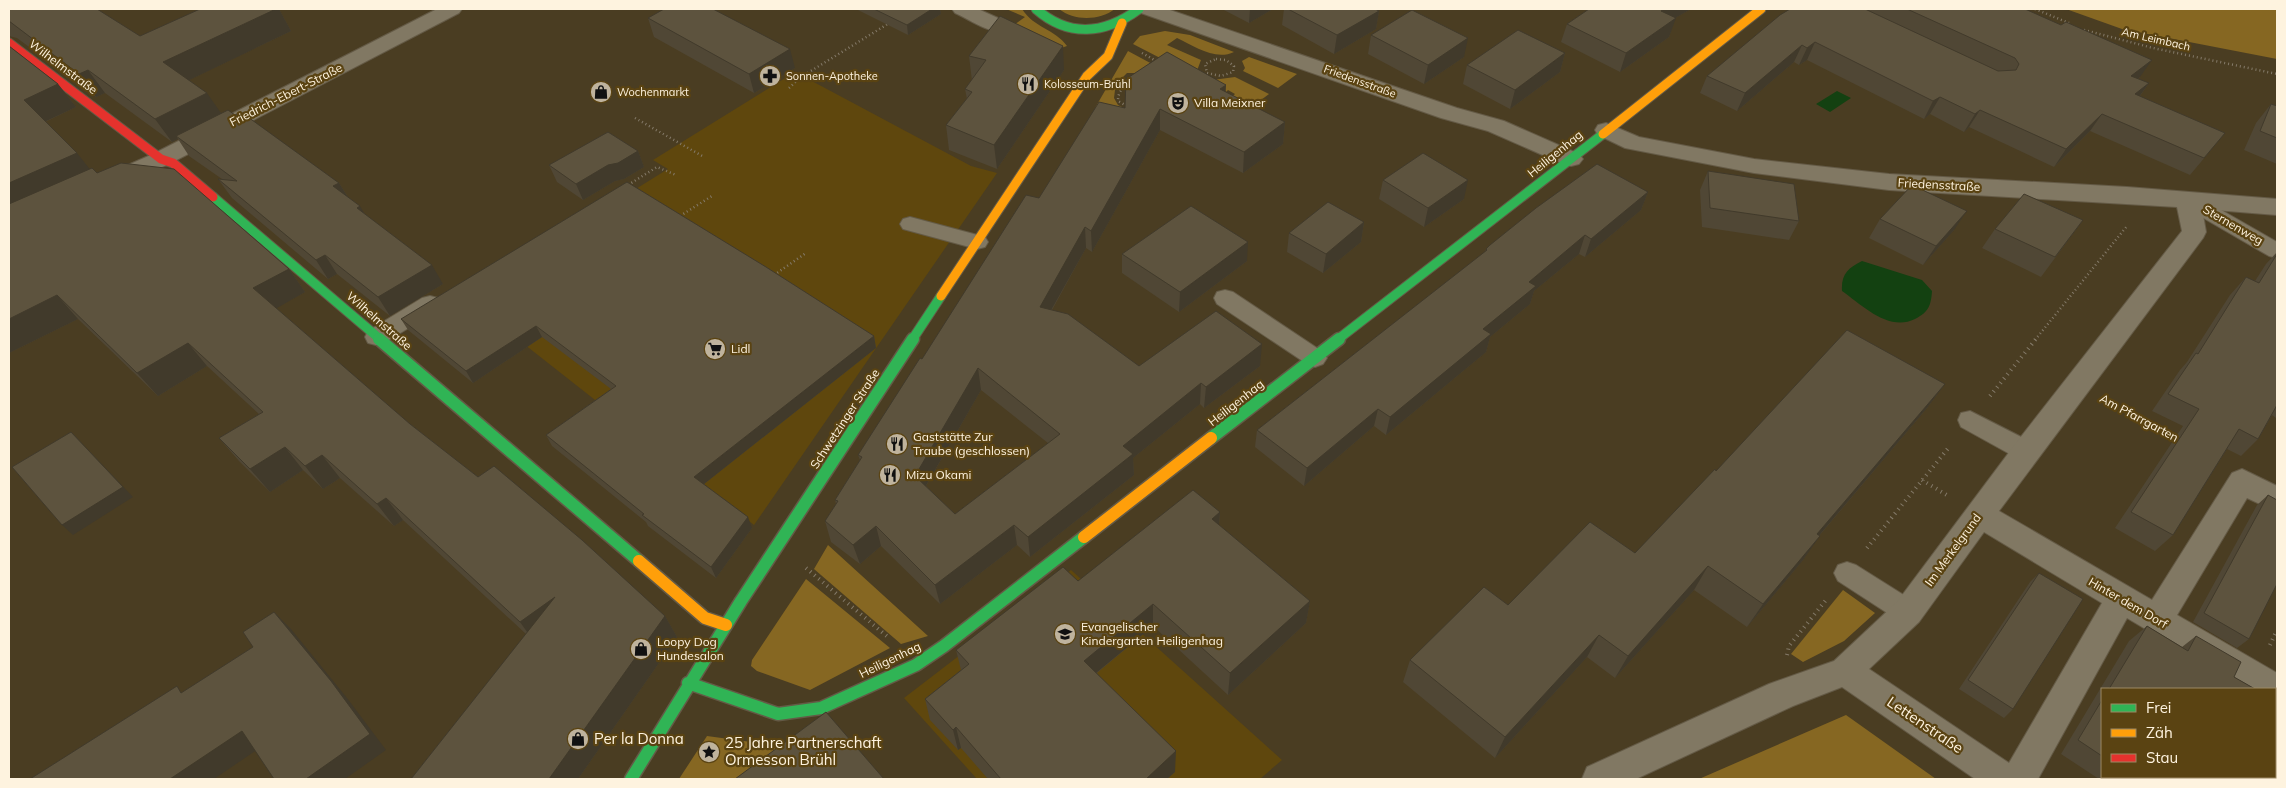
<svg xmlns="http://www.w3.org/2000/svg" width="2286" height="788" font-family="Mulish,sans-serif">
	<rect width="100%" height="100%" fill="#4a3d22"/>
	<path fill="#5f470d" d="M795,72L971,166L997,173L754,525L463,296L668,169L653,160Z
		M1071,570L1282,760L1260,779H977L904,698Z"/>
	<path fill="#866722" d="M1006,9H1022C1034,28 1055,29 1067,46L1061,48L1011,27L1025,17Z
		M1059,9H1115C1099,21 1074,21 1059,9Z
		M2066,9H2277V59L2122,29Z
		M1165,31L1190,35L1234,52C1215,61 1194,46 1177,38L1167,45L1201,60L1195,76L1133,44L1140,36Z
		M1128,51L1154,65L1141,73H1127L1121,79L1120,86L1115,90L1114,98L1118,105L1148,120L1146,122L1095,108Z
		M1249,57L1297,74L1278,88L1243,71L1245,68L1242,61Z
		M1235,77L1269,94L1253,106L1233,96L1235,94L1228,90L1226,92L1205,81Z
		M828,545L928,636L901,644L814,569Z
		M806,579L890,648L810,690L757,671L751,666L752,660Z
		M1843,590L1875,613L1844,641L1803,662L1791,654Z
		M1846,715L1936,779H1699Z
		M707,736L773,745L780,758L753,779H679Z"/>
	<path fill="#134111" d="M1837,91L1851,98L1830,112L1816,104Z
		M1862,261L1922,280L1932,291C1931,305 1929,312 1915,319C1889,332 1863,306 1842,291C1841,274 1848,268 1862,261Z"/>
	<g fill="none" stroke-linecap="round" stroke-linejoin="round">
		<g stroke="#645a46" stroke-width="2">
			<path id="lane" d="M2188,193L2195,195L2277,242V258L2269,256L2181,205L2178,200L2181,195Z
				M910,217L985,237L988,242L985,247L977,249L903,229L900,224L903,219Z
				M1225,290L1233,292L1323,352L1327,358L1323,364L1315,367L1307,364L1217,304L1214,298L1217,292Z
				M430,296L438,298L441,304L438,310L384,343L376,345L368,343L365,337L368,331L422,298Z
				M1970,411L2035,444L2038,451L2035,458L2026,461L2017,458L1961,427L1958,420L1961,413Z
				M1847,562L1856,565L1918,604L1922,612L1918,620L1908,624L1898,620L1838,581L1834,573L1838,565Z"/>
		</g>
		<g stroke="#645a46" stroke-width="2">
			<path id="street" d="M437,9H462L459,13L169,164L111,189L103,186L99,181L103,176L153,154Z
				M952,9H978L1009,23L1012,27L1009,31C992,36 971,20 955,13Z
				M1138,9H1167L1457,108L1504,121L1579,154L1583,159L1579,164L1571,166L1563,164L1488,131L1441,118L1141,13Z
				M1606,123L1639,137L1754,159L1889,174L2127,187L2277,199V215L2202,209L2206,232L2203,238L1999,511L2152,600L2232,473L2242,469L2277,486V512L2247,498L2177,615L2277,673V705L2275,704V689H2246L2127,618L2038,779H1975L1842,687L1793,706L1636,779H1582L1587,767L1769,684L1834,661L1897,602L2016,443L2182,231L2177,207L1889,190L1754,173L1625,148L1598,135L1595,130L1598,125ZM1984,532L2102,603L2009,763L1869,669L1919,622Z"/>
		</g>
		<g stroke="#645a46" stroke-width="11">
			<path id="fast-far1" d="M1036,9C1069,38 1105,34 1139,9
				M213,197L381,340
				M912,340L941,296
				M1337,340L1603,134"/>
		</g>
		<g stroke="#645a46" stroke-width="15">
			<path id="fast" d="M379,339L639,561
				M1211,438L1339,339
				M688,683L778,714L821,708L916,665L944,646L1084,537
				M631,779L741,601L913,339"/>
		</g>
		<g stroke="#645a46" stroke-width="11">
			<path id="slow-far1" d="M1603,134L1761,9
				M941,296L1087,76L1108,56L1122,23"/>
		</g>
		<g stroke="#645a46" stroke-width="15">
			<path id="slow" d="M1084,537L1211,438
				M639,561L705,618L726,625"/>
		</g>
		<g stroke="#645a46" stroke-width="11">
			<path id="jam" d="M9,43L161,159L173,163L213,197"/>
		</g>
		<path stroke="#847a69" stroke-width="2.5" stroke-dasharray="1 3" stroke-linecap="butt" d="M2035,9L2069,23
			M2084,30L2153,48L2277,74
			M1142,53L1158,62
			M1216,59L1226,60L1234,66L1233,72L1221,76L1207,73L1205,64Z
			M789,88L801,77L891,22
			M1127,106L1118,101C1118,93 1121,89 1128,85
			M635,118L704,157
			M628,185L657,167L676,175
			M680,216L712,196
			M774,275L806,253
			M2035,340L2127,226"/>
		<path stroke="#847a69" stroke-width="4" stroke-dasharray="1 4.5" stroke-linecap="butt" d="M1990,396L2036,339
			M2107,401L2179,439
			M1922,480L1950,497
			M1867,548L1950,446
			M806,568L889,638
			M2270,645L2277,630
			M1787,655L1789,646L1826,600"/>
		<use href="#lane" fill="#817863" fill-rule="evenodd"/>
		<use href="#street" fill="#817863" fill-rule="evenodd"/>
		<use href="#fast-far1" stroke="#30b455" stroke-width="9"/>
		<use href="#fast" stroke="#30b455" stroke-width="12"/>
		<use href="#slow-far1" stroke="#ff9f0a" stroke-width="9"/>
		<use href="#slow" stroke="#ff9f0a" stroke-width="12"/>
		<use href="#jam" stroke="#e5322d" stroke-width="9"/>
	</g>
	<path fill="#504735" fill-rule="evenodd" d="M9,9L140,36L200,9H279L291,31L189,80L221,113L339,183L348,197L366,215L443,284L390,316L337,274L328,279L232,198L218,179H222L189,156L178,139L172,142L105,93L96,97L17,38L9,36Z
		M856,9H940L941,14L908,35Z
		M1222,9H1273L1249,23Z
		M1284,9H1375L1379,11L1376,29L1334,54L1282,25Z
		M1589,9H1691L1675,18L1669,37L1620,72L1561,42L1567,24Z
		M1790,9H2025L2140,77L2138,79L2149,83L2140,96L2211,150L2190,175L2090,131L2054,167L1969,127L1964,132L1930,114L1924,119L1807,60L1799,65L1794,62L1737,111L1700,93L1707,76Z
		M648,18L795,68L754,93L654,37Z
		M1371,35L1464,57L1424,84L1368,54Z
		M9,46L58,84L76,107L45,122L89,169L289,269L305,292L276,308L410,424L478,477L665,616L677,637L578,779H411L526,634L403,520L394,526L340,478L323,489L303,470L270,492L239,461L219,438L259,414L207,366L158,396L78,319L9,353Z
		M1565,53L1560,72L1510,109L1463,84L1467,65Z
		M969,56L1064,70L997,169L949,150L946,125L967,99L965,89L972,81Z
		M1225,92L1285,122L1283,144L1243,173L1160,130L1092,252L1086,248L1052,310L1139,366H1260L1204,408L1200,404L1133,458L1134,475L1030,557L1017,545L940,604L881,546L860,564L831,542L825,521L836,504L835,500L860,460L858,455L922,359L1039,198L1125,108ZM981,390L1048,443L955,514L926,486Z
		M2271,104L2277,106V164L2244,150L2256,123Z
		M638,151L644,167L624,179L615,181L583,200L557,182L549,165Z
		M1708,171L1799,221L1789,240L1702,227L1700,190Z
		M1383,180L1464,199L1424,227L1379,199Z
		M1648,192L1641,210L1585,257L1579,254L1534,291L1530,304L1490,337L1486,352L1386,435L1374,426L1304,486L1255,447L1257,430L1485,252L1486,249Z
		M1880,219L1954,230L1923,265L1869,238Z
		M2083,220L2041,277L1982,248L1995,229Z
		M1364,222L1361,242L1323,273L1287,252L1289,233Z
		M2277,252V417L2276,418L2272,415L2258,439L2241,456L2227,449L2173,535L2155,551L2115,528L2183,426L2152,411L2180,370L2187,362L2230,295L2246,277L2255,281L2266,264Z
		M1122,254L1247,261L1179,312L1122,273Z
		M401,319L874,336L876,348L704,484L752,528L716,578L648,526L646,522L552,446L546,435L611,389L542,337L473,383L408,330Z
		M1945,384L1927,408L1819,536L1803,560L1747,627L1694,590L1615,678L1587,657L1495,758L1403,682L1410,660L1508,605L1635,553L1716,471Z
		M2268,495L2249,639L2237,648L2193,622L2257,505Z
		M1220,512L1219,525L1310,601L1306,623L1228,695L1153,626L1097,673L1175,772L1167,779H988L961,748L958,750L930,720L925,699L961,670L956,650L1078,581Z
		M2039,573L2013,709L2004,718L1959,689L2030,582Z
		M2147,626L2182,647L2196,636L2234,677L2255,689H2102V777H2127L2124,779H2099L2061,754L2129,641Z
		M2177,777H2275L2277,779H2181Z"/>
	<path fill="#413a2b" d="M276,9H279L291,31L179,85L163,62Z
		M932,9H940L941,14L908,35L907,25Z
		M1250,9H1273L1249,23Z
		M1665,9H1691L1654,30L1661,11Z
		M1379,11L1376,29L1334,54L1337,35Z
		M1676,18L1669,37L1620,72L1626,53Z
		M1468,38L1464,57L1424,84L1428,65Z
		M1815,42L1807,60L1799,65L1807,48Z
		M1802,45L1794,62L1737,111L1745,93Z
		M1063,46L1064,70L997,169L994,145Z
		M790,49L795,68L754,93L749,74Z
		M1565,53L1560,72L1510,109L1515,90Z
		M2152,60L2140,77L2119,93L2131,76Z
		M88,70L105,93L96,97L79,74Z
		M2149,83L2136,101L2135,94Z
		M58,84L76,107L42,123L24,100Z
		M1226,85L1225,106L1220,89Z
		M207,93L223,116L176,136L178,139L172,142L155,119Z
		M1940,97L1930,114L1924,119L1933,101Z
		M1160,109V130L1092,252L1091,231Z
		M1980,110L1969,127L1964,132L1975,114Z
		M2102,114L2090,131L2054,167L2066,149Z
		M1285,122L1283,144L1243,173L1244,152Z
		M638,151L644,167L624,179L615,181L583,200L576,184L608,165Z
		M77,153L96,177L9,215V183Z
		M1468,180L1464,199L1424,227L1428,208Z
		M339,183L351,202L333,186Z
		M1648,192L1641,210L1585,257L1591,239Z
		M360,206L372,226L357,208Z
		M1967,211L1954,230L1923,265L1936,246Z
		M1364,222L1361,242L1323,273L1326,254Z
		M1085,227L1086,248L1041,328L1040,307Z
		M1585,235L1579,254L1534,291L1530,304L1490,337L1486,352L1386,435L1390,417L1483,329L1529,282Z
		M1248,242L1247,261L1179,312L1180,292Z
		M325,255L337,274L328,279L316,260Z
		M432,265L443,284L390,316L378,297Z
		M289,269L305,292L270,312L253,288Z
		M57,295L78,319L9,353V319Z
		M536,326L542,337L473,383L466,371Z
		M874,336L876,348L699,488L694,477Z
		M188,343L207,366L158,396L137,373Z
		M1262,344L1260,366L1204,408L1206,387Z
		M978,368L981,390L920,496L915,476Z
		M1201,383L1200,404L1133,458L1134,475L1030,557L1028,537L1123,446Z
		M1945,384L1927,408L1800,558L1817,534Z
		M1378,409L1374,426L1304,486L1307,468Z
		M71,432L133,497L73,535L62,525Z
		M285,447L303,470L270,492L250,469Z
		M322,455L340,478L323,489L305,466Z
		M386,498L403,520L394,526L377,504Z
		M1220,512L1218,535L1212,519Z
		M748,517L752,528L716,578L711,567Z
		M1014,525L1017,545L940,604L935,585Z
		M876,526L881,546L860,564L853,545Z
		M1820,536L1803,560L1747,627L1763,604Z
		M1708,566L1694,590L1615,678L1628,656Z
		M555,597L535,643L520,622Z
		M1310,601L1306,623L1228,695L1230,673Z
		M1153,604V626L1085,682L1084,661Z
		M274,612L291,629L347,698L386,750L345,779H306Z
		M665,616L677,637L578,779H549Z
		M1599,635L1587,657L1495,758L1505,737Z
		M956,727L961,748L958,750L953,730Z
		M242,731L261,747L214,779H170Z
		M1176,751L1175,772L1167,779H1146Z"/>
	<path fill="#5d533e" stroke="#413a2b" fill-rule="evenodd" d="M9,9H97L140,36L200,9H276L163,62L207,93L155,119L88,70L79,74L9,21Z
		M664,9H713L790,49L749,74L648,18Z
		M874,9H932L907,25Z
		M1288,9H1375L1379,11L1337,35Z
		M1589,9H1665L1661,11L1676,18L1626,53L1567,24Z
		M1790,9H1865L1998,71L2016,70L2019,64L2015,58L1907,9H2025L2061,25L2066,22L2152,60L2131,76L2149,83L2135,94L2225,133L2204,158L2102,114L2066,149L1980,110L1975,114L1940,97L1933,101L1815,42L1807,48L1802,45L1745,93L1707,76L1780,15Z
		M1412,10L1468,38L1428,65L1371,35Z
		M1000,16L1063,46L994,145L946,125L972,92L965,89L986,60L969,56Z
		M1518,30L1565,53L1515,90L1467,65Z
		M9,46L58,84L24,100L77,153L9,183Z
		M1167,52L1226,85L1220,89L1285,122L1244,152L1160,109L1091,231L1085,227L1040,307L1068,314L1139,366L1216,311L1262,344L1206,387L1201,383L1123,446L1133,454L1028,537L1014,525L935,585L876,526L853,545L825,521L838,501L835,500L862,457L858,455L920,358L922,359L1026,195L1039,198L1099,102L1125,108L1126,79ZM978,368L1060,434L955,514L915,476Z
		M2271,104L2277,106V138L2260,131Z
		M228,110L235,115L241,112L339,183L333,186L360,206L357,208L432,265L378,297L325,255L316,260L218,179L237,181L176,136Z
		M608,132L638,151L618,163L608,165L576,184L549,165Z
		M1423,153L1468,180L1428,208L1383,180Z
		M121,163L174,169L289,269L253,288L410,424L478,477L494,466L582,540L665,616L549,779H411L555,597L520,622L386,498L377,504L322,455L305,466L285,447L250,469L219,438L263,412L188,343L137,373L57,295L9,319V204L92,168L97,173Z
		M1597,164L1648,192L1591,239L1585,235L1529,282L1536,286L1483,329L1491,334L1390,417L1378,409L1307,468L1257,430L1487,250L1486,249L1490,245L1536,208Z
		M1708,171L1794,184L1799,221L1710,208Z
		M627,182L766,267L874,336L694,477L748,517L711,567L642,515L644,514L546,435L616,386L536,326L466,371L401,319Z
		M1912,185L1967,211L1936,246L1880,219Z
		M2024,194L2083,220L2055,257L1995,229Z
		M1328,202L1364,222L1326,254L1289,233Z
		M1191,206L1248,242L1180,292L1122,254Z
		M2277,254V405L2258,439L2239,429L2173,535L2131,512L2199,409L2168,394L2196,353L2198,354L2246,277L2259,283Z
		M1847,330L1945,384L1817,534L1820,536L1763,604L1708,566L1628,656L1599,635L1505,737L1410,660L1484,587L1508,605L1590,522L1635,553L1715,469L1716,471Z
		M71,432L123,487L62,525L12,467Z
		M1193,490L1220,512L1212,519L1310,601L1230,673L1153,604L1084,661L1176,751L1146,779H1001L956,727L953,730L925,699L969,664L956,650L1063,567L1078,581Z
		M2268,495L2277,500V584L2249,639L2204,613Z
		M2039,573L2083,599L2013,709L1968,680Z
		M274,612L331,681L370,734L306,779H274L242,731L170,779H30L177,686L181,693L253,647L243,632Z
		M2147,626L2188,651L2196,636L2241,662L2234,677L2255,689H2109Z
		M2102,700V756L2078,740Z
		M2275,701L2277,702V779H2222L2218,777H2275Z
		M826,712L884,779H735Z"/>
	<defs>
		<g id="pharmacy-disc" transform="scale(1.125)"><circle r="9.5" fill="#bfb39d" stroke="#5a4312"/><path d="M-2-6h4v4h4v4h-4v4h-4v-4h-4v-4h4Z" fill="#111"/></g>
		<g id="restaurant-disc" transform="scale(1.125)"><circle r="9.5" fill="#bfb39d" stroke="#5a4312"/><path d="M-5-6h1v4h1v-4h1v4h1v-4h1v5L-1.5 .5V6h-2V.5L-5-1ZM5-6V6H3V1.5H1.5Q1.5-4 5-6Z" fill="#111"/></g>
		<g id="shop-disc" transform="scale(1.125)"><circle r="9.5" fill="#bfb39d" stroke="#5a4312"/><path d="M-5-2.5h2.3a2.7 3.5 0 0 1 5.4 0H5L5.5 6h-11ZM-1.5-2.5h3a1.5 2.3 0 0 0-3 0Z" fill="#111"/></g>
		<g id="theatre-disc" transform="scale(1.125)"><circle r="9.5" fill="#bfb39d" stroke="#5a4312"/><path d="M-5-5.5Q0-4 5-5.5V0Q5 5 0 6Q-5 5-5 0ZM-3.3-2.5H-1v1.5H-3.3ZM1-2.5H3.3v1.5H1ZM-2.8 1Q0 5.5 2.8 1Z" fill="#111"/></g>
		<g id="supermarket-disc" transform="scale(1.125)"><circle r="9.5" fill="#bfb39d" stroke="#5a4312"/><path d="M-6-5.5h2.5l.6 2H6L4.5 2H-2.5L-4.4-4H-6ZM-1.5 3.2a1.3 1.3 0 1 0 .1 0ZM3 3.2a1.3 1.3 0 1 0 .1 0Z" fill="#111"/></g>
		<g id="school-disc" transform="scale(1.125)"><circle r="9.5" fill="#bfb39d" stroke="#5a4312"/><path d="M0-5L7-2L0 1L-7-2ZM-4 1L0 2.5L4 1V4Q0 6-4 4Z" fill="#111"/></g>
		<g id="sight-disc" transform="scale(1.125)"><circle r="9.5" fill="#bfb39d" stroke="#5a4312"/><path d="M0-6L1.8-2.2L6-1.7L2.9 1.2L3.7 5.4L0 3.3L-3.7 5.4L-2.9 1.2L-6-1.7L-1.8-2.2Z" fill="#111"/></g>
	</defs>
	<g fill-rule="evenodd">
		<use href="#pharmacy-disc" x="770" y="76"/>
		<use href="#restaurant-disc" x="1028" y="84"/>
		<use href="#shop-disc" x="601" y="92"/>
		<use href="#theatre-disc" x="1178" y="103"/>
		<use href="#supermarket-disc" x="715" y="349"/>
		<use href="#restaurant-disc" x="897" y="444"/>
		<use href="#restaurant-disc" x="890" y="475"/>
		<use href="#school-disc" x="1065" y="634"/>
		<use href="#shop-disc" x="641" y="649"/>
		<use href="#shop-disc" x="578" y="739"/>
		<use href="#sight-disc" x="709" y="752"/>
	</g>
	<g text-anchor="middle" stroke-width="4.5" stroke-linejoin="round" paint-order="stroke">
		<g font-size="11" fill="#fef3df" stroke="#5a4312">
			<text transform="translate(2156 39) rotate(13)" y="4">Am Leimbach</text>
			<text transform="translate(1360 81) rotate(20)" y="4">Friedensstraße</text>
		</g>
		<g font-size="11" fill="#fef3df" stroke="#5a4312" text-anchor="start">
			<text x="786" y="80">Sonnen-Apotheke</text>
			<text x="1044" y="88">Kolosseum-Brühl</text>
			<text x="617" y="96">Wochenmarkt</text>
		</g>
		<g font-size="12" fill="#fef3df" stroke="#5a4312">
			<text transform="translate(63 67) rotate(37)" y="4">Wilhelmstraße</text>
			<text transform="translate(286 95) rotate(-27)" y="4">Friedrich-Ebert-Straße</text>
			<text transform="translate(1555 154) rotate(-39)" y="4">Heiligenhag</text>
			<text transform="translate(1939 185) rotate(3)" y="4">Friedensstraße</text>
			<text transform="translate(2233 225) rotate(30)" y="4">Sternenweg</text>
			<text transform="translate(379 321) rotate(41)" y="4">Wilhelmstraße</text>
			<text transform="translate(1236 403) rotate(-38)" y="4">Heiligenhag</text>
			<text transform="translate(2139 418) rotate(28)" y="4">Am Pfarrgarten</text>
			<text transform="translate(845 419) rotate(-57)" y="4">Schwetzinger Straße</text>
			<text transform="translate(1953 550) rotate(-54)" y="4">Im Merkelgrund</text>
			<text transform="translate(2128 603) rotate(30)" y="4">Hinter dem Dorf</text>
			<text transform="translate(890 660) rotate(-26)" y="4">Heiligenhag</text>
		</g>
		<g font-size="12" fill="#fef3df" stroke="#5a4312" text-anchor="start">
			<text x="1194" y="107">Villa Meixner</text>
			<text x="731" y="353">Lidl</text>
			<text x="913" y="441">Gaststätte Zur<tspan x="913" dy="14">Traube (geschlossen)</tspan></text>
			<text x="906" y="479">Mizu Okami</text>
			<text x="1081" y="631">Evangelischer<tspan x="1081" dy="14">Kindergarten Heiligenhag</tspan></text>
			<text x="657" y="646">Loopy Dog<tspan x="657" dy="14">Hundesalon</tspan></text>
		</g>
		<g font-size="15" fill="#fef3df" stroke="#5a4312">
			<text transform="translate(1925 725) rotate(34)" y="5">Lettenstraße</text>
		</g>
		<g font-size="15" fill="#fef3df" stroke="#5a4312" text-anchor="start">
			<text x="594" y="744">Per la Donna</text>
			<text x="725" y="748">25 Jahre Partnerschaft<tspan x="725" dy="17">Ormesson Brühl</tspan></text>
		</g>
	</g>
	<rect width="2286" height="788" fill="none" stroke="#fef3df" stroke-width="20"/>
	<rect x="2101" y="688" width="175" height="90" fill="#5a4312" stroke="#9c8964"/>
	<rect x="2111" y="704" width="25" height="8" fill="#30b455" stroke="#9c8964"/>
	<text x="2146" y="713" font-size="15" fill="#fef3df">Frei</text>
	<rect x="2111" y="729" width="25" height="8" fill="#ff9f0a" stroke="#9c8964"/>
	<text x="2146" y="738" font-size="15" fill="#fef3df">Zäh</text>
	<rect x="2111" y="754" width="25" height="8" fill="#e5322d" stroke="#9c8964"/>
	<text x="2146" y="763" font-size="15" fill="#fef3df">Stau</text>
</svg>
